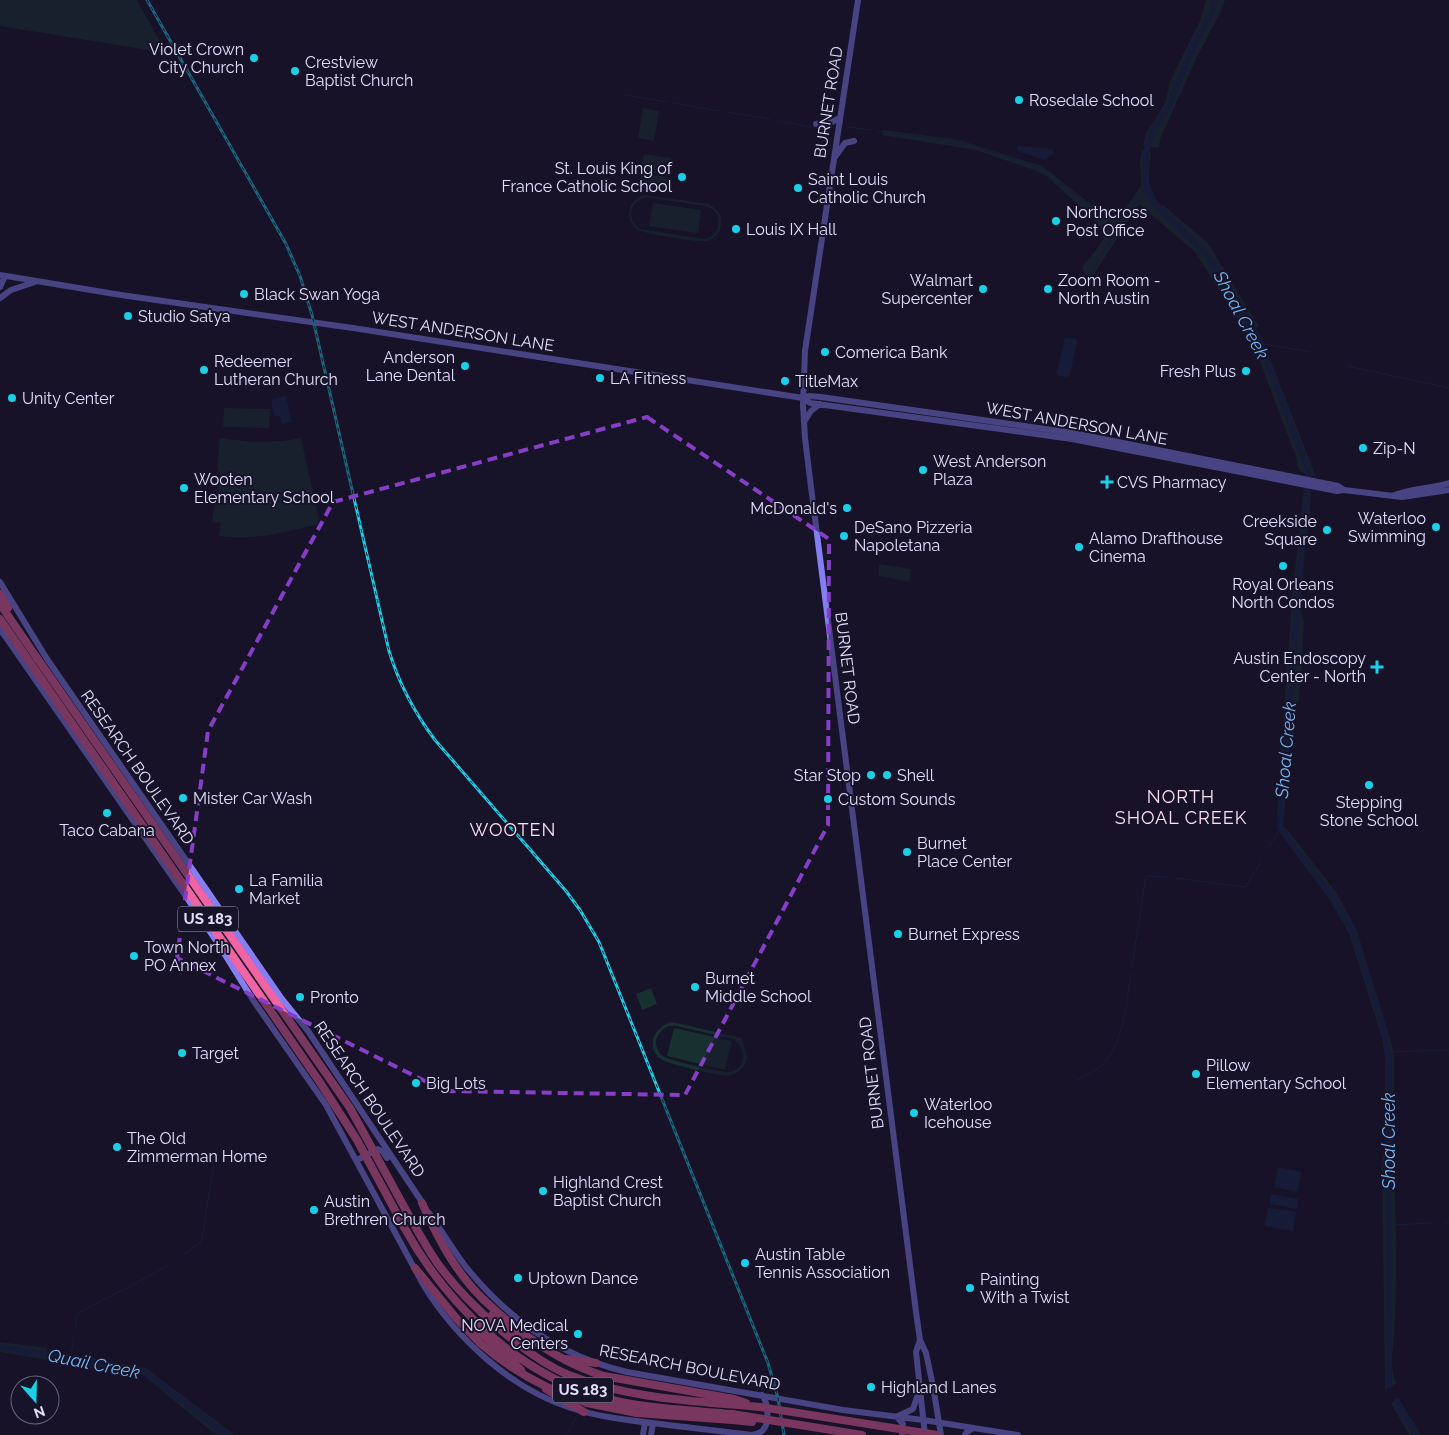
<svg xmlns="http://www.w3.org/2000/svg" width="1449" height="1435" font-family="Raleway,sans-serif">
	<rect width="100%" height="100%" fill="#171328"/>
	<path fill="#173131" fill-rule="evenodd" d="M0,0H137L166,53L0,26Z
		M1206,0H1225L1221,11L1197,57L1160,139L1159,148L1143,146L1146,133L1165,103L1171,79L1200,21Z
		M643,108L659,111L654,141L638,138Z
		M883,130L959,140L1042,166L1107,217L1115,216L1127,206L1141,186L1140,160L1142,150L1151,152L1148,184L1156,204L1164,206L1207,242L1259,326L1246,333L1195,252L1139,204L1089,282L1082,267L1097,249L1107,232L1048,177L1034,170L976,150L882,135Z
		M644,154L671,158L668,175L641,171Z
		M641,173L668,177L666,194L638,190Z
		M644,195L709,204C716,209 722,213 721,223C721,231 716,238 708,241C700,243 647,234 638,230C624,219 627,200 644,195ZM645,197L706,206L713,209L718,215V228L711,237L704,239L641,229C630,223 628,212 636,202Z
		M653,203L701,210L698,233L649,226Z
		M1259,359L1271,361L1316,477C1302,474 1298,472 1296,457Z
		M224,408L270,409L269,428L223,427Z
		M220,438C247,442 273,444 301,438L320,524C285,532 255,541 219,536L221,523L212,522L216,494L221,481L217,468Z
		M1304,490L1311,491L1309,526L1304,545L1300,608L1304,624L1299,701L1294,706V735L1289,738L1284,816L1277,815L1292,597Z
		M879,564L911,569L909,582L879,576Z
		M1276,827L1286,828L1336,892L1357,931L1394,1052L1393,1140H1385V1056L1382,1038L1349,933L1330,900Z
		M651,988L657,1004L642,1010L636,994Z
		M672,1022L742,1038C741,1047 752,1053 744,1066C740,1071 734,1075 728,1076C719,1076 668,1064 661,1059C645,1047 654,1026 672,1022ZM669,1026H677L733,1039C746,1047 747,1067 731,1072C724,1073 669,1061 663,1056C659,1053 656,1048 656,1043C656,1035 662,1029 669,1026Z
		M674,1028L732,1041L725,1070L667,1056Z
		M1382,1151H1393C1396,1212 1398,1274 1394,1335C1393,1347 1389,1373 1397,1383L1385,1390Z
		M0,1342L47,1348L48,1360L0,1352Z
		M58,1352L146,1368L235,1435H216L143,1375L59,1363Z
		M1399,1399L1421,1435H1409L1391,1403Z"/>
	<path fill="#14284b" d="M1018,146L1053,149V154L1045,160L1017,151Z
		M1067,338L1076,339L1077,342L1070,374L1068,377L1060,376L1057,373L1064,340Z
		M286,396L292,422L282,424L280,417L274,415L271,399Z
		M1278,1167L1301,1172L1298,1192L1274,1187Z
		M1271,1194L1298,1199L1297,1209L1270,1204Z
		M1268,1208L1296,1212L1293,1231L1265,1226Z"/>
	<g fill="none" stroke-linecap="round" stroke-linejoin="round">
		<path stroke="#14284b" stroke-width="1" d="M625,95L667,102
			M673,103L719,111
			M726,112L770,119
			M778,121L812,127H822
			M848,127L871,130
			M877,131L963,142L1042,168L1051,173L1095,212L1106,211L1127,214L1147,186
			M1091,273L1127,214
			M1259,339L1264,344L1310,352
			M1347,366L1449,388
			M1268,849L1280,828
			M1175,878L1246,887L1261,862
			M1132,966L1146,876L1168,877
			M1387,1052L1449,1050
			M1076,1081C1082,1077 1090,1074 1096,1070C1124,1050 1126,1004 1131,973
			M1445,1223H1449
			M1389,1225L1433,1223
			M183,1255L200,1243L202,1238L214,1164
			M76,1327V1316L78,1313L155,1273L168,1265
			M69,1358L71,1356L74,1337
			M566,1435L577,1416"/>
		<path stroke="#14284b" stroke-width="6" d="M1215,0L1211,14L1192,49L1169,106L1152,131L1145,156L1146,184L1155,204L1208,256L1259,339L1308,471L1280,828L1329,893L1353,931L1384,1029L1389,1061V1385
			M0,1347L145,1372L227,1435
			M1397,1401L1416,1435"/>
		<path stroke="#847ef2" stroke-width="6" d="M858,0L805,351L803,405L805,438L811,487L916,1312L920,1340L926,1353L933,1386L941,1435
			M816,124L832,122L840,118
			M835,157L845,143L854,141
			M0,275L121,295L353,328L803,398L810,403L1072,439L1337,491L1344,490L1402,497L1449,490
			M0,287L5,276
			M0,298L11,290L35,282
			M803,398L810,396L821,397L1073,433L1338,486L1344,490
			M804,422L811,411L820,404
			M1392,496C1410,488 1430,489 1449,483
			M0,582L47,659L282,999L308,1031L424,1205
			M0,629L187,898L217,942L253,1000L326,1105L424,1286C456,1338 511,1389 571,1408C602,1418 635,1421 668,1425C696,1428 724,1432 752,1435
			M357,1160L378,1149L383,1152L387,1158
			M429,1213C442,1231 453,1250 466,1267C508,1319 561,1357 627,1372L843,1410L923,1420L1018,1435
			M920,1340L916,1352L925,1435
			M898,1416L913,1409L918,1394
			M897,1417L903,1424L902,1435
			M643,1435L645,1422
			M651,1435L653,1423
			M752,1435C756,1434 761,1433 763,1430C770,1423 768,1402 762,1395
			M965,1435L967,1432L973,1428"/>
		<path stroke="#f064a3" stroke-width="8" d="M0,594L8,608
			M0,604L37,658
			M422,1203C438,1239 456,1273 484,1300
			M413,1223C422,1238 430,1254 441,1268C468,1304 527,1358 569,1375C628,1399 697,1401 760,1407
			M404,1227C445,1302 516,1373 601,1397C643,1409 689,1410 732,1414
			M415,1268L456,1318L480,1343
			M492,1315L521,1336
			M475,1327L521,1370
			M567,1359L596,1363
			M604,1376L734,1399L746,1403
			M546,1389L584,1412
			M587,1403L637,1413L732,1420"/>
		<g stroke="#1ccfe8" stroke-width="3">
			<path id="rail" d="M147,0L286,244L300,276L312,315L389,651C399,684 414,712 435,740L566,891L580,910L599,942L768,1363L778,1398L784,1435"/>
		</g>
		<use href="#rail" stroke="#171328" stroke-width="1" stroke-dasharray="4" stroke-linecap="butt"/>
		<path stroke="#f064a3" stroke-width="8" d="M0,619L319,1081L357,1140L404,1227
			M37,658L350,1108L413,1223
			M484,1300C519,1333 558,1362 604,1376
			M480,1343C512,1371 547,1390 587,1403
			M760,1407L937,1435
			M732,1414L862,1435
			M732,1420L752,1422"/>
	</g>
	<path d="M0 0H1449V1435H0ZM647,417L829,539L828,825L685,1095L445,1091L177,958L208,731L333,502Z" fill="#171328" fill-opacity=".55" fill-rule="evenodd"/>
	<path fill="none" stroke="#853ec5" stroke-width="4" stroke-dasharray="10 6" stroke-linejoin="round" d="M647,417L829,539L828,825L685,1095L445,1091L177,958L208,731L333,502Z"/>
	<g fill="#1ccfe8" stroke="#171328" stroke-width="2">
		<circle cx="254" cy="58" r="5"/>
		<circle cx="295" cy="71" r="5"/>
		<circle cx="1019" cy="100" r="5"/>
		<circle cx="682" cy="177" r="5"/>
		<circle cx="798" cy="188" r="5"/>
		<circle cx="1056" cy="221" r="5"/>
		<circle cx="736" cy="229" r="5"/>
		<circle cx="983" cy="289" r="5"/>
		<circle cx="1048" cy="289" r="5"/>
		<circle cx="244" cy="294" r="5"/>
		<circle cx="128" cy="316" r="5"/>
		<circle cx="825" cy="352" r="5"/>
		<circle cx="465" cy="366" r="5"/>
		<circle cx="204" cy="370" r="5"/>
		<circle cx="1246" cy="371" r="5"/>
		<circle cx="600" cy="378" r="5"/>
		<circle cx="785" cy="381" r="5"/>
		<circle cx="12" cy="398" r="5"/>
		<circle cx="1363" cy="448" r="5"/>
		<circle cx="923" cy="470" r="5"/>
		<path d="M1104.5 474.5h5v5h5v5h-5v5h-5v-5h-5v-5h5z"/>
		<circle cx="184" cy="488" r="5"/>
		<circle cx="847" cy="508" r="5"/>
		<circle cx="1436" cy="527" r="5"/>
		<circle cx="1327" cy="530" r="5"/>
		<circle cx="844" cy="536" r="5"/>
		<circle cx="1079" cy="547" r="5"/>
		<circle cx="1283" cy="566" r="5"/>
		<path d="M1374.5 659.5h5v5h5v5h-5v5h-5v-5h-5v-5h5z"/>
		<circle cx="871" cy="775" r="5"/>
		<circle cx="887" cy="775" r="5"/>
		<circle cx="1369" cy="785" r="5"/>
		<circle cx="183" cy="798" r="5"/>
		<circle cx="828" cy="799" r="5"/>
		<circle cx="107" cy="813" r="5"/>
		<circle cx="907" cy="852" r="5"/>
		<circle cx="239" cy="889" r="5"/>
		<circle cx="898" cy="934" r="5"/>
		<circle cx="134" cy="956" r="5"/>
		<circle cx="695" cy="987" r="5"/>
		<circle cx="300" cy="997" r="5"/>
		<circle cx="182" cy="1053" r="5"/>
		<circle cx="1196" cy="1074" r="5"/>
		<circle cx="416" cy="1083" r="5"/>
		<circle cx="914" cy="1113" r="5"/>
		<circle cx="117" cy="1147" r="5"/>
		<circle cx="543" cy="1191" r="5"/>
		<circle cx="314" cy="1210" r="5"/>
		<circle cx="745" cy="1263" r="5"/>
		<circle cx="518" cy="1278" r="5"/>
		<circle cx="970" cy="1288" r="5"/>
		<circle cx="578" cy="1334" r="5"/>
		<circle cx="871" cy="1387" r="5"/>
	</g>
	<g text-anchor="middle" stroke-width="4" stroke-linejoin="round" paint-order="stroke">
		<g fill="#171328" stroke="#a5a0bc" stroke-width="1">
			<rect x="178" y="906.5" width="60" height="25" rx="4"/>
			<rect x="553" y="1377.5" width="60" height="25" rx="4"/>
		</g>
		<g font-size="15" font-weight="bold" fill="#e2ddfc">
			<text x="208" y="924">US 183</text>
			<text x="583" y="1395">US 183</text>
		</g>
		<g font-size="16" fill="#e2ddfc" stroke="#171328" text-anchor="start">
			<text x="244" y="55" text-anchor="end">Violet Crown<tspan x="244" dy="18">City Church</tspan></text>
			<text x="305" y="68">Crestview<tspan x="305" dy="18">Baptist Church</tspan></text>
			<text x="1029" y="106">Rosedale School</text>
			<text x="672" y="174" text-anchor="end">St. Louis King of<tspan x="672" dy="18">France Catholic School</tspan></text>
			<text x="808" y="185">Saint Louis<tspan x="808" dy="18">Catholic Church</tspan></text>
			<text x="1066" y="218">Northcross<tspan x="1066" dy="18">Post Office</tspan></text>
			<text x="746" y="235">Louis IX Hall</text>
			<text x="973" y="286" text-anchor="end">Walmart<tspan x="973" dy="18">Supercenter</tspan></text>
			<text x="1058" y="286">Zoom Room -<tspan x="1058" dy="18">North Austin</tspan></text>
			<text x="254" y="300">Black Swan Yoga</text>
			<text x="138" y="322">Studio Satya</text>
			<text x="835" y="358">Comerica Bank</text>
			<text x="455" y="363" text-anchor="end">Anderson<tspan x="455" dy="18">Lane Dental</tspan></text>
			<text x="214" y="367">Redeemer<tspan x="214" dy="18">Lutheran Church</tspan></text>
			<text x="1236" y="377" text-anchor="end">Fresh Plus</text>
			<text x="610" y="384">LA Fitness</text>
			<text x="795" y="387">TitleMax</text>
			<text x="22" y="404">Unity Center</text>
			<text x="1373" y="454">Zip-N</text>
			<text x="933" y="467">West Anderson<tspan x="933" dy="18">Plaza</tspan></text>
			<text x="194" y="485">Wooten<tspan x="194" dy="18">Elementary School</tspan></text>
			<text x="1117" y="488">CVS Pharmacy</text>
			<text x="837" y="514" text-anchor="end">McDonald's</text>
			<text x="1426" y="524" text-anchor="end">Waterloo<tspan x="1426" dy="18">Swimming</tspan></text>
			<text x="1317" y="527" text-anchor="end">Creekside<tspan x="1317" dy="18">Square</tspan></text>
			<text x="854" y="533">DeSano Pizzeria<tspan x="854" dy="18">Napoletana</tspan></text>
			<text x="1089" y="544">Alamo Drafthouse<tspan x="1089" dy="18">Cinema</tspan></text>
			<text x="1283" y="590" text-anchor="middle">Royal Orleans<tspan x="1283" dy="18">North Condos</tspan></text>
			<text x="1366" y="664" text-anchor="end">Austin Endoscopy<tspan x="1366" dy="18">Center - North</tspan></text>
			<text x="861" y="781" text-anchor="end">Star Stop</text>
			<text x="897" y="781">Shell</text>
			<text x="193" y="804">Mister Car Wash</text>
			<text x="838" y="805">Custom Sounds</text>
			<text x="1369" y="808" text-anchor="middle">Stepping<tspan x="1369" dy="18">Stone School</tspan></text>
			<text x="107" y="836" text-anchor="middle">Taco Cabana</text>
			<text x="917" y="849">Burnet<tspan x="917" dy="18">Place Center</tspan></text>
			<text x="249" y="886">La Familia<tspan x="249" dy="18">Market</tspan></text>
			<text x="908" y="940">Burnet Express</text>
			<text x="144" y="953">Town North<tspan x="144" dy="18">PO Annex</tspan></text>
			<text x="705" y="984">Burnet<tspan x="705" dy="18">Middle School</tspan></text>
			<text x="310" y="1003">Pronto</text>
			<text x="192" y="1059">Target</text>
			<text x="1206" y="1071">Pillow<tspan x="1206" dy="18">Elementary School</tspan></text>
			<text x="426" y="1089">Big Lots</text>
			<text x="924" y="1110">Waterloo<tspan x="924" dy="18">Icehouse</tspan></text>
			<text x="127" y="1144">The Old<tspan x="127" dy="18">Zimmerman Home</tspan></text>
			<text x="553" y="1188">Highland Crest<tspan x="553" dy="18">Baptist Church</tspan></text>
			<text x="324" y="1207">Austin<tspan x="324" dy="18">Brethren Church</tspan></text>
			<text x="755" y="1260">Austin Table<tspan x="755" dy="18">Tennis Association</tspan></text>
			<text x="528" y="1284">Uptown Dance</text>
			<text x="980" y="1285">Painting<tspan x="980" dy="18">With a Twist</tspan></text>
			<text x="568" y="1331" text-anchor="end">NOVA Medical<tspan x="568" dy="18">Centers</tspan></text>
			<text x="881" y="1393">Highland Lanes</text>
		</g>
		<g font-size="16" fill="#e2ddfc" stroke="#171328">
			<text transform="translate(828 102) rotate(-81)" y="6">BURNET ROAD</text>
			<text transform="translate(463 331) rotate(9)" y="6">WEST ANDERSON LANE</text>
			<text transform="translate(1077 423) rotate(10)" y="6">WEST ANDERSON LANE</text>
			<text transform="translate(848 668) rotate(83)" y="6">BURNET ROAD</text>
			<text transform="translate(138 767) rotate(55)" y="6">RESEARCH BOULEVARD</text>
			<text transform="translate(871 1073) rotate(-97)" y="6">BURNET ROAD</text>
			<text transform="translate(370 1099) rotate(56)" y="6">RESEARCH BOULEVARD</text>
			<text transform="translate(690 1367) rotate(11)" y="6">RESEARCH BOULEVARD</text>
		</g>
		<g font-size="18" font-style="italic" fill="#76b5f1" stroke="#171328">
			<text transform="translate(1241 315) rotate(62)" y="6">Shoal Creek</text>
			<text transform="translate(1286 750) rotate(-85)" y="6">Shoal Creek</text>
			<text transform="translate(1389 1141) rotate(-90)" y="6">Shoal Creek</text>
			<text transform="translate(94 1364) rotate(11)" y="6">Quail Creek</text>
		</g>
		<g font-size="18" letter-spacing="1" fill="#fcdff1" stroke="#171328">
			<text x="1181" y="803">NORTH<tspan x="1181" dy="21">SHOAL CREEK</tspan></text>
			<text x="513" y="836">WOOTEN</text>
		</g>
	</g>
	<g transform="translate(35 1400) rotate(160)"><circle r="24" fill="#171328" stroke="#68647d"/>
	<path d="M0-4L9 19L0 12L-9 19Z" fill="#1ccfe8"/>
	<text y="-8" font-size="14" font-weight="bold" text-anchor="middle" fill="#e2ddfc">N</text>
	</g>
</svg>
